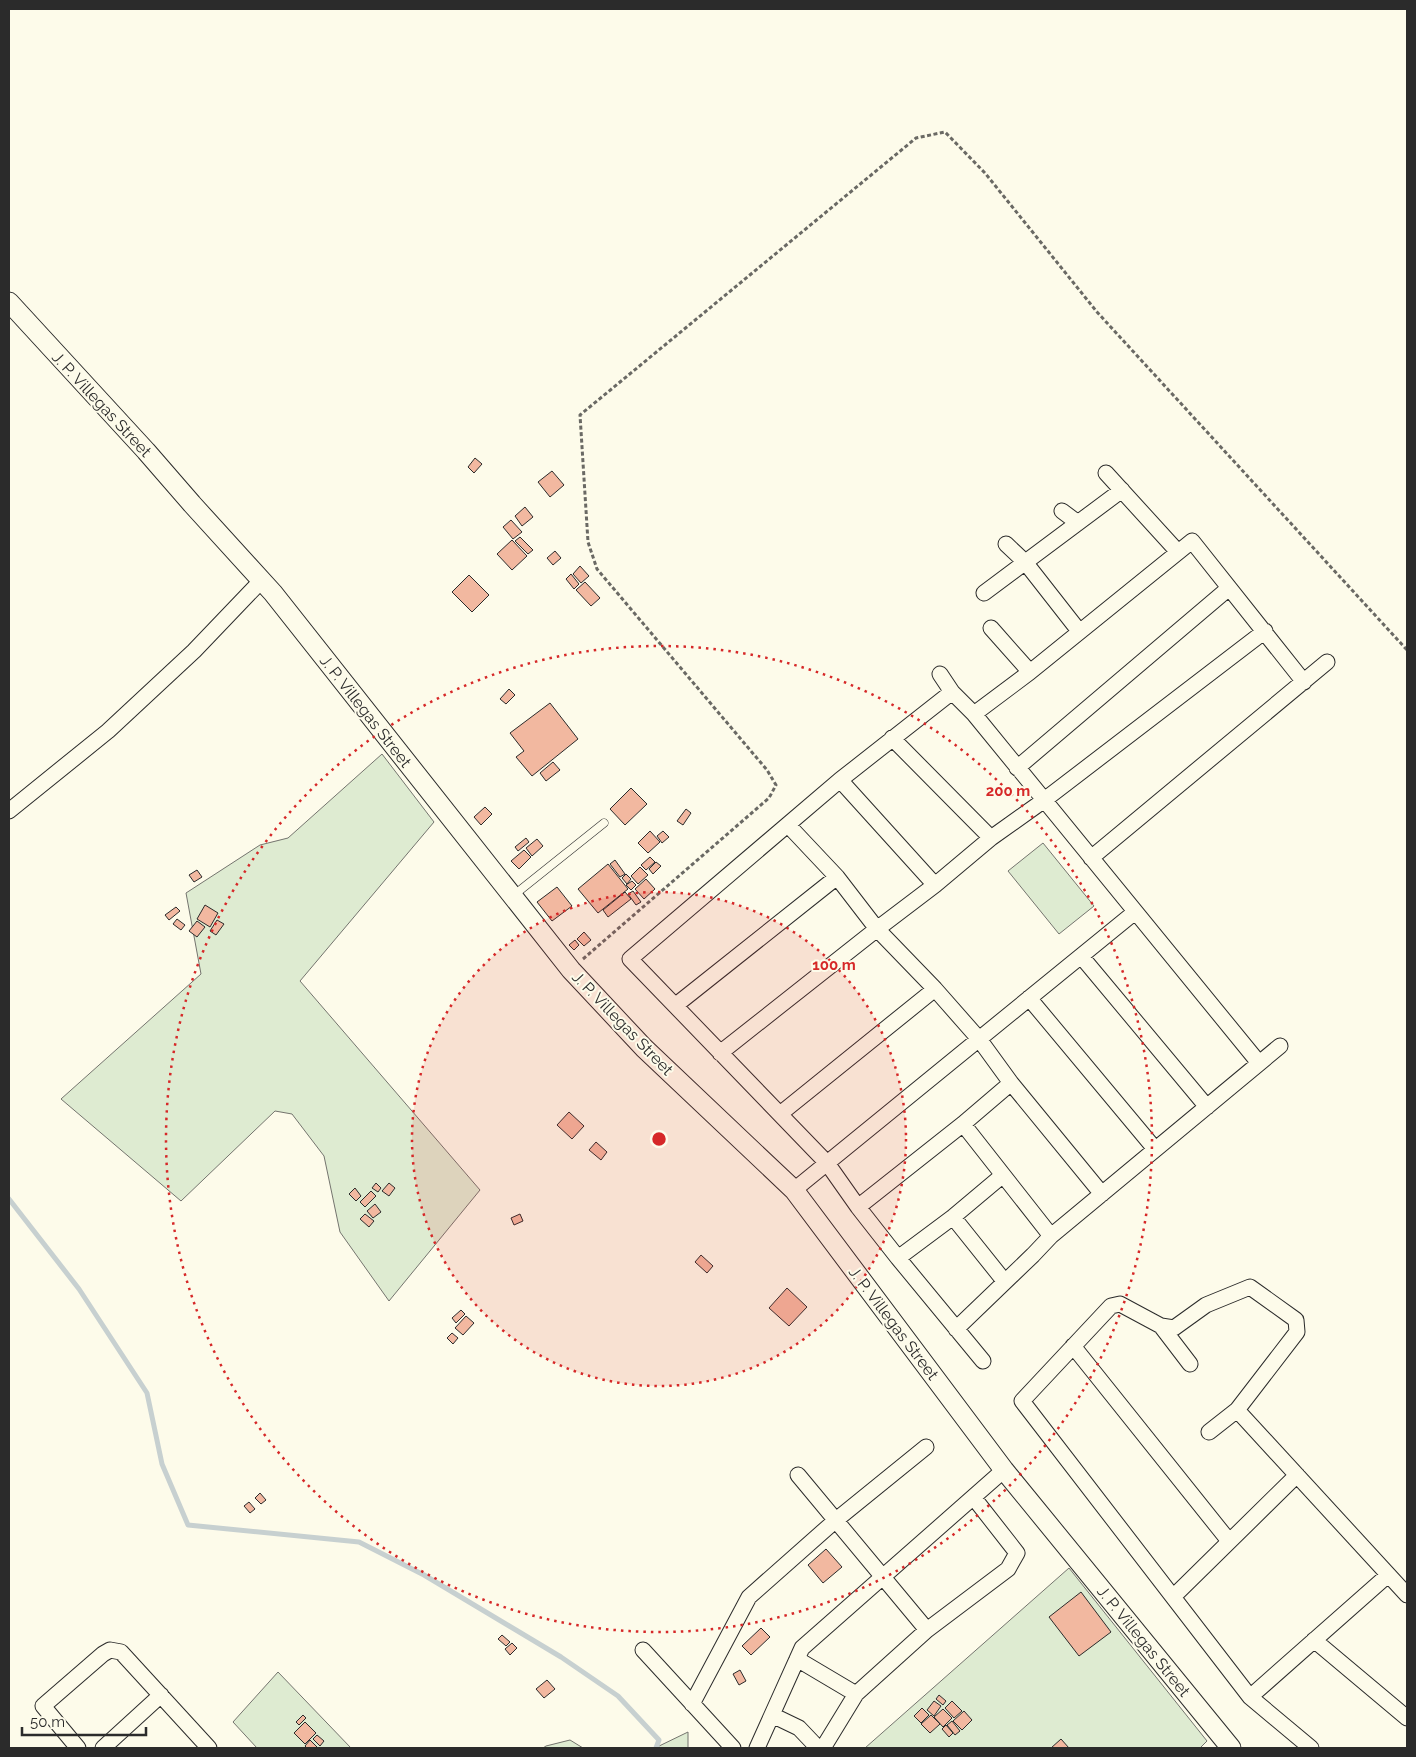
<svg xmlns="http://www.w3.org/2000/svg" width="1416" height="1757" font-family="Raleway,sans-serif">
	<rect width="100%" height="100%" fill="#fdfbea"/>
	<path fill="#deebd1" stroke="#74746e" d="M382,754L434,822L300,981L480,1190L389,1301L340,1232L324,1156L292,1114L275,1111L181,1201L61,1099L201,974L186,893L260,845L288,838Z
		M1043,843L1094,906L1059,934L1008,871Z
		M1069,1568L1207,1741L1200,1748H865Z
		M278,1672L351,1748H257L233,1722Z
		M688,1732V1748H655Z
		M570,1740L583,1748H543L546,1746Z"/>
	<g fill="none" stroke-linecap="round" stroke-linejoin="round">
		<path stroke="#c7d0d0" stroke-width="5" d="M9,1199L79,1289L147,1393L162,1464L188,1525L359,1542L424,1575L561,1657L618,1696L659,1740L656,1748"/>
	</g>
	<path fill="#f2b8a0" stroke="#2b2b2b" d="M475,458L482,464L474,473L468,467Z
		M552,471L564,485L550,497L538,482Z
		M525,507L533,517L522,526L515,516Z
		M511,520L522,532L513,539L503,527Z
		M520,537L533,550L528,554L515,541Z
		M512,540L527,556L512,570L497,554Z
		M555,551L561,558L553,565L547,558Z
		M580,566L589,576L581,583L573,574Z
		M571,574L579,584L574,589L566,579Z
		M469,575L489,595L472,612L452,592Z
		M585,582L600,598L591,606L576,590Z
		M509,689L515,695L506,704L500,699Z
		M550,703L578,739L532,776L516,757L524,751L510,733Z
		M553,762L560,770L546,781L540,773Z
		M631,788L647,804L625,825L610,809Z
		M485,807L492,814L481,825L474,817Z
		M686,809L691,813L683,825L677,821Z
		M650,831L660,842L648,853L638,843Z
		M663,831L669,837L662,843L657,836Z
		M526,838L529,842L518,851L515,847Z
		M537,839L543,846L532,856L526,848Z
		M524,850L531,857L519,869L511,861Z
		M650,857L655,862L646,870L641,865Z
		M615,860L625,874L620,877L610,864Z
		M656,862L661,866L653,874L649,869Z
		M608,864L628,889L598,913L578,889Z
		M640,867L648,875L638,884L631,876Z
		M197,870L202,877L194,882L189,875Z
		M626,874L631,879L627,884L622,878Z
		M646,879L655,889L644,899L635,889Z
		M632,881L636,885L631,890L626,885Z
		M557,887L572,906L552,921L537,902Z
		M633,891L641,902L636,905L628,894Z
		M625,892L631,899L608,917L603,910Z
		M205,905L218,913L210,927L197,919Z
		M176,907L180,911L169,920L165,915Z
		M177,919L185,925L181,930L173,924Z
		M217,920L224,924L216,935L210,931Z
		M197,921L205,927L197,937L189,931Z
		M584,932L591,940L584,946L577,939Z
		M575,940L579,945L574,950L569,945Z
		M569,1112L584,1126L572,1139L557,1125Z
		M596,1142L607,1152L601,1160L589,1150Z
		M376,1183L381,1188L378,1192L372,1188Z
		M389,1183L395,1188L389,1196L382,1191Z
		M355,1188L361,1196L356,1201L349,1194Z
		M371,1191L376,1196L365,1207L360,1202Z
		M375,1204L381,1212L373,1218L367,1211Z
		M365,1214L374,1221L369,1227L360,1219Z
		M520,1214L523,1221L514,1225L511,1218Z
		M701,1255L713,1266L707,1273L695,1262Z
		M787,1288L807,1307L789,1326L769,1308Z
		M461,1310L465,1314L456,1323L452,1318Z
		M466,1316L474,1323L463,1335L455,1328Z
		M452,1333L458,1338L453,1344L447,1338Z
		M260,1493L266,1500L261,1504L255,1498Z
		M249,1502L255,1509L250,1513L244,1506Z
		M826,1549L842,1567L823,1583L808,1565Z
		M1081,1592L1111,1632L1079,1656L1049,1617Z
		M761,1628L770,1637L751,1655L742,1646Z
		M502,1635L510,1642L506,1646L498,1639Z
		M512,1643L517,1648L510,1655L505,1649Z
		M740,1670L746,1681L739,1685L733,1674Z
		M547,1680L555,1689L544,1698L536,1689Z
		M939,1695L946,1701L943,1705L936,1699Z
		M934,1701L941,1706L934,1716L927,1710Z
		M952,1701L962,1711L954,1718L945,1708Z
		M922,1708L929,1715L921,1723L914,1716Z
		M943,1709L952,1718L943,1727L934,1717Z
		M964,1711L972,1720L962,1730L953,1721Z
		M303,1715L306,1718L299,1725L296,1722Z
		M931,1715L940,1724L930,1733L921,1724Z
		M952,1721L960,1731L955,1735L947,1725Z
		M305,1722L316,1733L305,1744L294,1733Z
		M946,1725L953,1733L949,1737L942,1729Z
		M317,1735L324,1741L320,1746L313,1739Z
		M1061,1739L1069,1748H1051Z
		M310,1740L318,1748H307L305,1746Z"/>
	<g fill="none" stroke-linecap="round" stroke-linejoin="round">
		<g stroke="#2b2b2b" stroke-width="9">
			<path id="service" d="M514,895L604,823"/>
		</g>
		<g stroke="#2b2b2b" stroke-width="17">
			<path id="minor" d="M1106,473L1178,552
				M1062,511L1078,523
				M1006,544L1025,562L1079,631
				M984,593L1122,490
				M991,628L1030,672
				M940,674L952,692L974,714L1259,1063
				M952,692L840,780L630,959L827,1163L858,1207L898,1258L983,1361
				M974,714L1030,672L1192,541L1304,682
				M892,738L991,838
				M1017,768L1229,588
				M840,780L935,885
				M9,811L108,731L194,651L261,581
				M788,825L837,877L877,929L935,989L979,1039L1011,1083L1102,1194
				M1091,858L1327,662
				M1081,956L1207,1107
				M1029,998L1155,1149
				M676,1005L837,877
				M720,1053L877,929L935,885L991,838L1043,801L1265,631
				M780,1114L935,989
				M794,1190L1135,912
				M858,1207L963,1124L1011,1083
				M953,1217L1005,1282
				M1051,1236L1280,1046
				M898,1258L953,1217L1003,1175
				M1161,1326L1190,1364
				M956,1329L1033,1255L1051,1236L963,1124
				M1073,1346L1229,1541
				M1237,1410L1407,1595
				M1209,1432L1237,1410L1297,1332L1296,1320L1250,1287L1206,1305L1174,1328L1161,1326L1120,1304L1111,1306L1022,1401L1250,1697L1311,1748
				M798,1475L927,1630
				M1173,1597L1297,1475
				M1314,1640L1407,1718
				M643,1650L733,1748
				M797,1659L856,1694
				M1250,1697L1388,1575
				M692,1704L749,1597L836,1520L926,1447
				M772,1715L799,1728L818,1748
				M78,1748L43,1706L103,1654L110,1650L121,1652L209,1748
				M103,1748L161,1695
				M757,1748L802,1648L1004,1470
				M823,1748L856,1694L927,1630L1008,1569L1017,1553L974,1498"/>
		</g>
		<g stroke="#2b2b2b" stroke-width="21">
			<path id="tertiary" d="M9,302L146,451L192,504L273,593L571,970L644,1048L794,1190L1004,1470L1231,1748"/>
		</g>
		<path stroke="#6a6964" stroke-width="3" stroke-dasharray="4 2.5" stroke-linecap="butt" d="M583,959L769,798L776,785L767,770L597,569L588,542L580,415L916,138L945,132L985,173L1097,312L1407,650"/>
		<use href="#service" stroke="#fdfbea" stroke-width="8"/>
		<use href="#minor" stroke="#fdfbea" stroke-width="15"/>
		<use href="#tertiary" stroke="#fdfbea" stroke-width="19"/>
	</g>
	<circle cx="659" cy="1139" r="247" fill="#d62828" fill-opacity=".12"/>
	<g fill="none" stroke="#d62828" stroke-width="2.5" stroke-dasharray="2.5 5">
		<circle cx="659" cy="1139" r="247"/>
		<circle cx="659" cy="1139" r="493"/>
	</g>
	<g text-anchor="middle" stroke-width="4" stroke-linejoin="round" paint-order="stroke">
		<g font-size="16" fill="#2b2b2b" stroke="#fdfbea">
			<text transform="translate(102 404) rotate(47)" y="6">J. P. Villegas Street</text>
			<text transform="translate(366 711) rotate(52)" y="6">J. P. Villegas Street</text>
			<text transform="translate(623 1023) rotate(46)" y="6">J. P. Villegas Street</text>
			<text transform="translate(894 1323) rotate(53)" y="6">J. P. Villegas Street</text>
			<text transform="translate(1144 1641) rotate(51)" y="6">J. P. Villegas Street</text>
		</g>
	</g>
	<circle cx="659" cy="1139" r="8" fill="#d62828" stroke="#fdfbea" stroke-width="2.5"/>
	<g font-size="15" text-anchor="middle" font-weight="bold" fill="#d62828" stroke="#fdfbea" stroke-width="4" stroke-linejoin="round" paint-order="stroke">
		<text x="1008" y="796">200 m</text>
		<text x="834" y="970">100 m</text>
	</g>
	<rect width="1416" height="1757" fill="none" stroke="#2b2b2b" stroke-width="20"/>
	<path d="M22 1727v8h124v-8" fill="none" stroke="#2b2b2b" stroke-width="2.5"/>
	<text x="30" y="1727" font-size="15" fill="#2b2b2b" stroke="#fdfbea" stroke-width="4" paint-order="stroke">50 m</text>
</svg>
